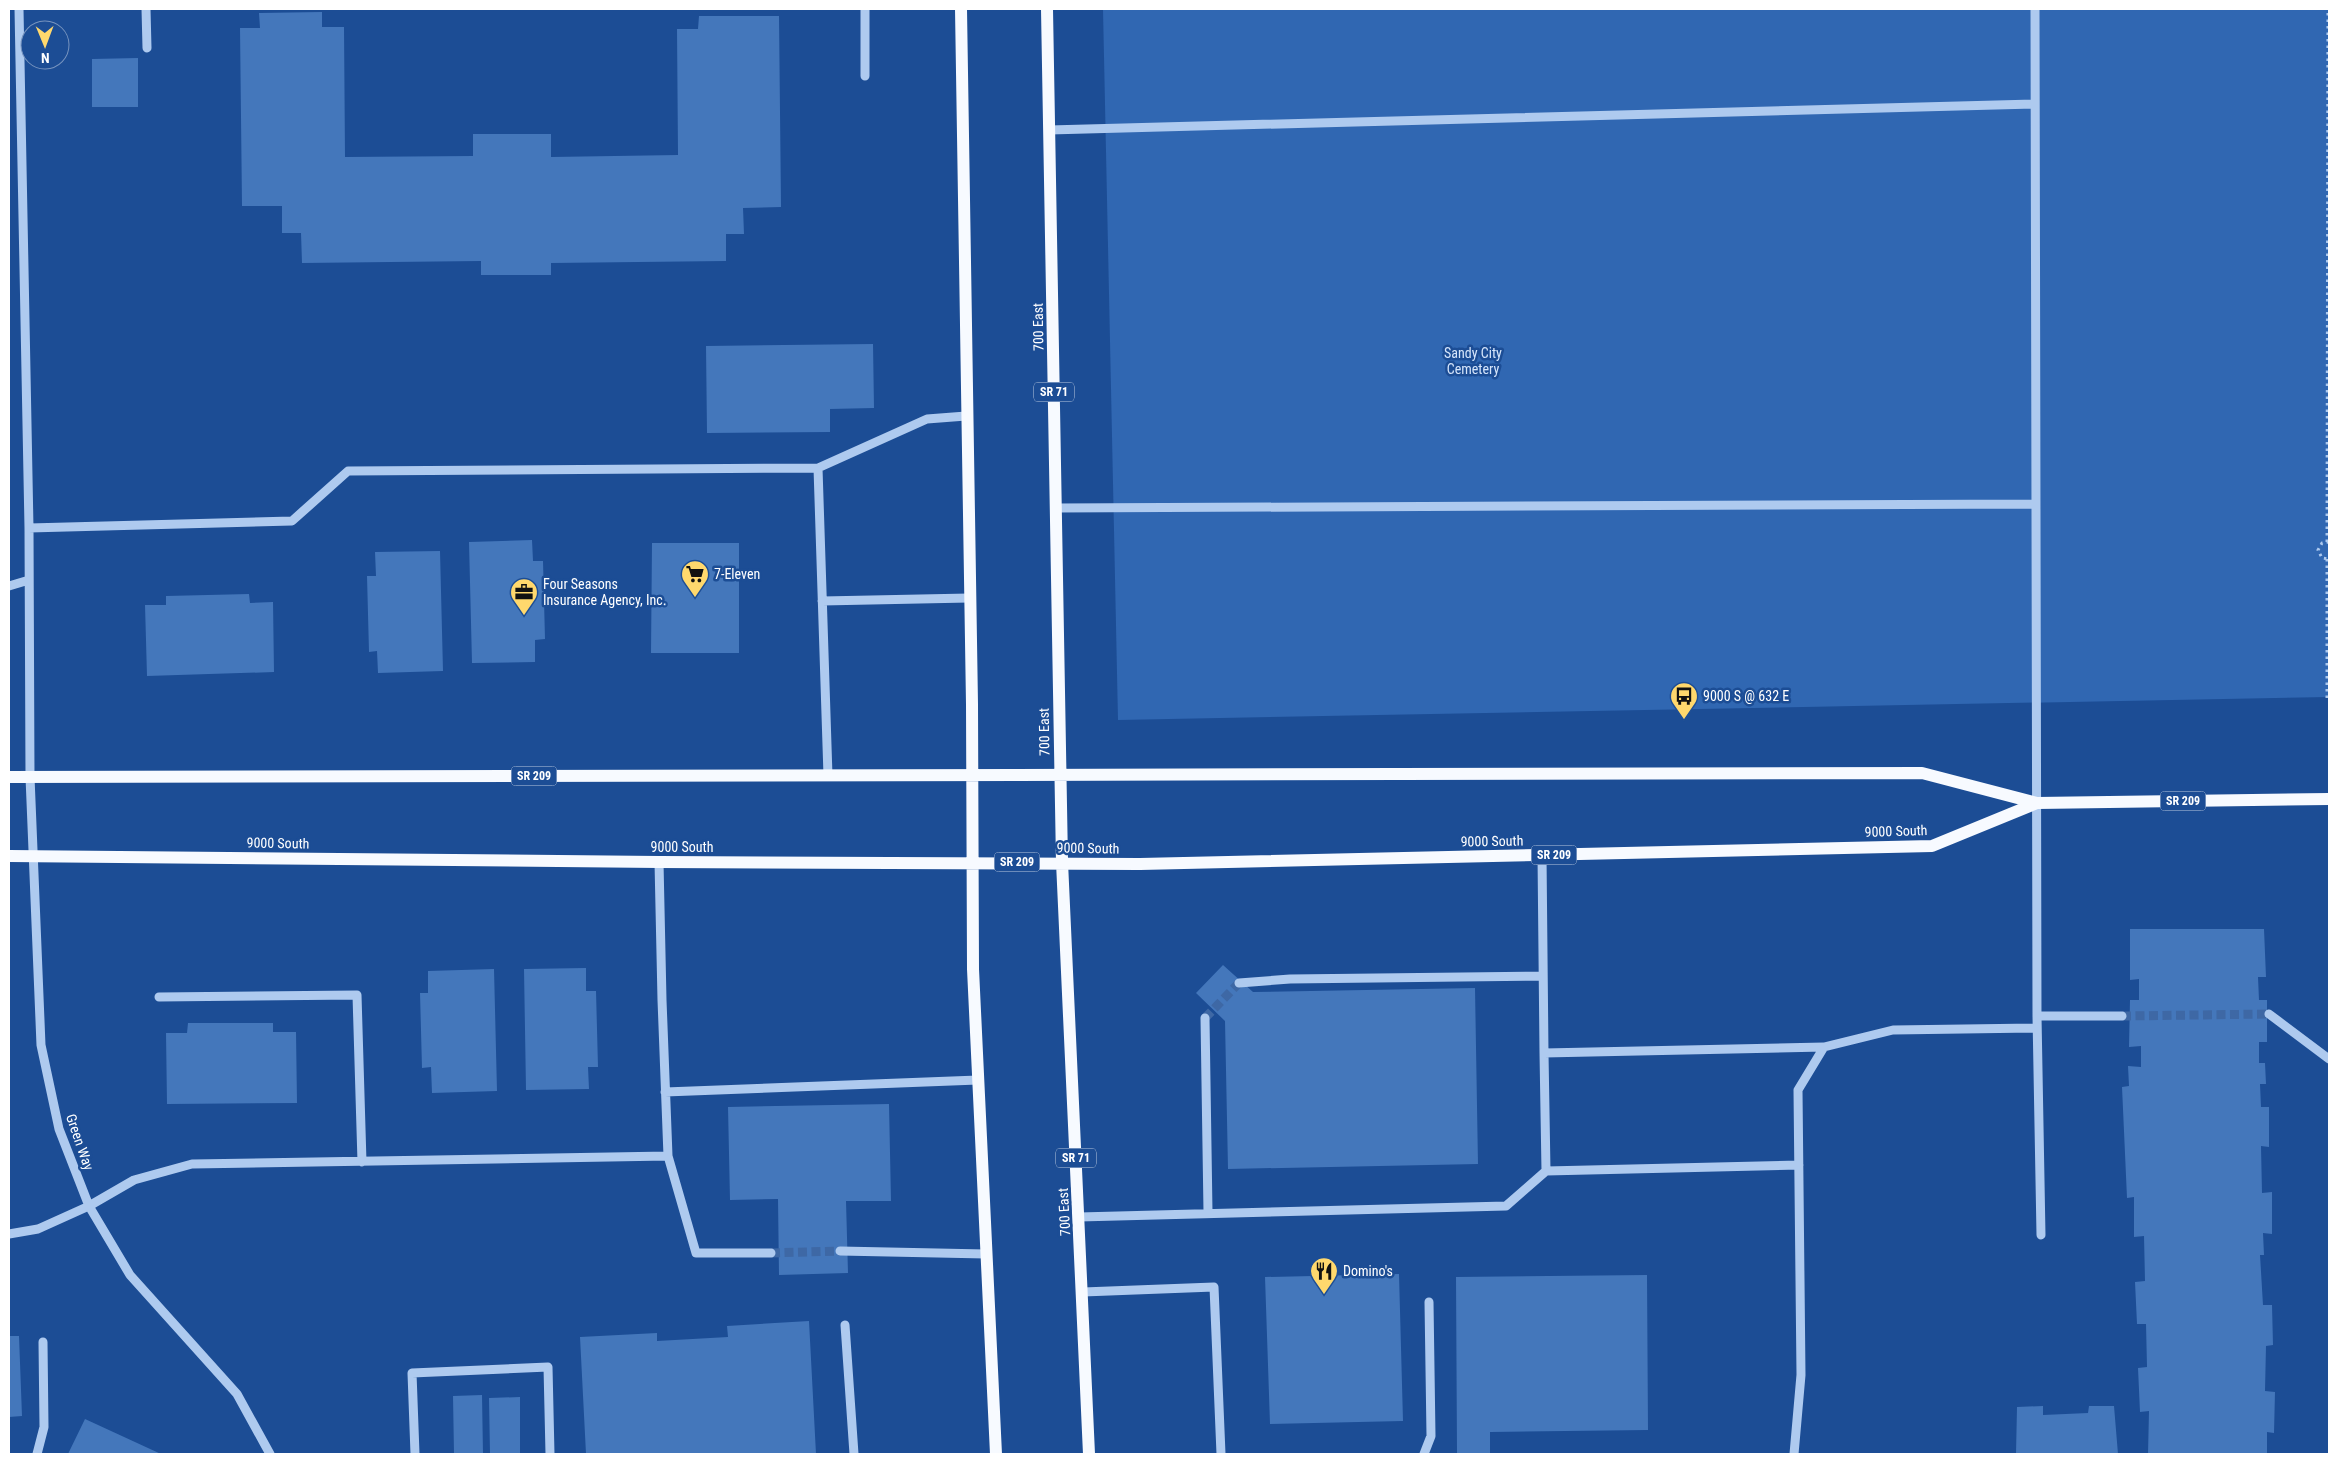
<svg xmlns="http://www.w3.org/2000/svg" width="2338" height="1463" font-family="'Roboto Condensed',sans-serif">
	<rect width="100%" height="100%" fill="#1c4d95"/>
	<path fill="#3067b2" d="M1103,9H2329V697L1118,720Z"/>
	<path fill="#47b" d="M322,12V27H344L345,157L473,156V134H551V157L678,155L677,29H698L699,16H779L781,207L743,208L744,234H726V261L551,263V275H481V261L302,263L301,233H282V206H242L240,28H260L259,13Z
		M138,58V107H92V59Z
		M873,344L874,408L830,409V432L707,433L706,346Z
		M532,540L533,561H543L545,639L535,640V662L472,663L469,542Z
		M652,543H739V653H651Z
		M440,551L443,671L378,673L377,651L369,652L367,576H376L375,552Z
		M249,594L250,603L273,602L274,672L147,676L145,605H166V596Z
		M2130,929H2264L2266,977H2258L2259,1000H2267V1042H2259V1063H2265L2266,1084H2260L2261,1107H2269V1147L2261,1146L2262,1193L2272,1192V1234L2263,1233L2264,1255H2260L2263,1305H2272L2273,1345L2266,1346L2265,1391L2275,1392L2274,1433L2267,1432V1454H2148L2149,1411L2140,1412L2138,1368L2147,1367L2146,1324H2137L2135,1282L2145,1281L2144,1236L2134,1237V1197L2127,1198L2122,1087L2129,1086L2128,1066L2141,1067V1046L2129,1047L2130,1000H2139V979L2130,980Z
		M1223,965L1253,992L1475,988L1478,1164L1228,1169L1225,1021L1196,993Z
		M586,968V991H596L598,1067H588L589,1089L526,1090L524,969Z
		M494,969L497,1091L432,1093L431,1067L422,1068L420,993H428V971Z
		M188,1023H273V1032H296L297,1103L167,1104L166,1033H187Z
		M889,1104L891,1201H846L848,1273L779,1275L778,1199L730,1200L728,1107Z
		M1399,1274L1403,1421L1270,1424L1265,1277Z
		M1647,1275L1648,1430L1490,1432V1454H1457L1456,1277Z
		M809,1321L816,1454H586L580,1337L657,1333V1341L728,1337L727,1326Z
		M9,1336H19L22,1416L9,1417Z
		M482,1395L483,1454H454L453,1396Z
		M520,1397V1454H490L489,1398Z
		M2043,1406V1415L2088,1413L2089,1406H2114L2118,1454H2016L2017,1407Z
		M85,1419L161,1454H68Z"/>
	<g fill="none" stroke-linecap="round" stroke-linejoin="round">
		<path stroke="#3e68a5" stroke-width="9" stroke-dasharray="9 4.5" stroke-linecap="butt" d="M2122,1016L2269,1014
			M1205,1018L1239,983
			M771,1253L840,1251"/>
		<path stroke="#aecaef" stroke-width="3" stroke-dasharray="2.5 4" stroke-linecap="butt" d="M2327,542L2328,9
			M2329,542L2322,543L2318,550L2322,558L2329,559
			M2327,559V702"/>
		<path stroke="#aecaef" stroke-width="9" d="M19,9L29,528L30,777L41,1045L59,1129L89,1206L130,1275L237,1394L270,1454
			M146,9L147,48
			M2035,9L2037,1016L2041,1235
			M865,76V9
			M1049,130L2035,104
			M818,468L927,419L966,416
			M1056,508L2036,504
			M29,528L292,521L348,471L818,468L828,776
			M9,586L29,580
			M822,601L969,598
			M1542,855L1544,1053
			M659,862L662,1000L668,1156
			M1239,983L1290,979L1543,976
			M159,997L357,995L362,1162
			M2269,1014L2329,1059
			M2037,1016H2122
			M1205,1018L1208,1212
			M665,1092L978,1080
			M1799,1165L1546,1171L1544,1053L1824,1047
			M1079,1217L1506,1206L1546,1171
			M9,1234L38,1229L89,1206L134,1180L192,1164L668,1156L696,1253H771
			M840,1251L986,1254
			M1083,1292L1214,1287L1221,1454
			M845,1325L854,1454
			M37,1454L44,1427L43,1342
			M415,1454L412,1373L548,1367L550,1454
			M1424,1454L1431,1436L1429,1302
			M1794,1454L1801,1375L1798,1090L1824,1047L1893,1030L2037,1028"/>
		<path stroke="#f7faff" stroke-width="12" d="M961,9L972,704L973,969L996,1454
			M1047,9L1062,862L1089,1454
			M9,777L1922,773L2037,803L2329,799
			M9,856L659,862L1140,864L1932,846L2037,803"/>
	</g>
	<defs>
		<g id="supermarket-pin" transform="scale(1.4375)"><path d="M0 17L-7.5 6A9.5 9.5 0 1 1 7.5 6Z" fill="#ffd86d" stroke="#1c4d95"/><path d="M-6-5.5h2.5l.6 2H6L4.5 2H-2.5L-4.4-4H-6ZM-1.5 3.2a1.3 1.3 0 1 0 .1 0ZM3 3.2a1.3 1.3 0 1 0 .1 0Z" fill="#111"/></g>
		<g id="office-pin" transform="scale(1.4375)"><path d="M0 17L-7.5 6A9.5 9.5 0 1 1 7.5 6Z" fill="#ffd86d" stroke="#1c4d95"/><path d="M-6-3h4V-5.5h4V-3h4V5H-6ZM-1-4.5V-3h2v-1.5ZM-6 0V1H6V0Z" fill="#111"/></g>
		<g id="bus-pin" transform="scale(1.4375)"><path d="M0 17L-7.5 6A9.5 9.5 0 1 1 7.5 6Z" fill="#ffd86d" stroke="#1c4d95"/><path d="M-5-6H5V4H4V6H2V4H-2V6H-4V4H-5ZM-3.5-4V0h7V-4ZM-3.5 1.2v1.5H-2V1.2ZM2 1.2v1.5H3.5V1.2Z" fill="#111"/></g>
		<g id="restaurant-pin" transform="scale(1.4375)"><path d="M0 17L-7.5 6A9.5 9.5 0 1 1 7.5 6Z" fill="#ffd86d" stroke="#1c4d95"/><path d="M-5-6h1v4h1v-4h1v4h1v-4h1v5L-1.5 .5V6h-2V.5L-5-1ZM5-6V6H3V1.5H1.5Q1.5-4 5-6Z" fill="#111"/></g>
	</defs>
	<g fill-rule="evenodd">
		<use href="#supermarket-pin" x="695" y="574"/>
		<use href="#office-pin" x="524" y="592"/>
		<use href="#bus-pin" x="1684" y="696"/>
		<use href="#restaurant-pin" x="1324" y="1271"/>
	</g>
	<g text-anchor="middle" stroke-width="5" stroke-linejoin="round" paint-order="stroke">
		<g fill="#1c4d95" stroke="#bbcadf" stroke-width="1">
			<rect x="1034" y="382.5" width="40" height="19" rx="4"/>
			<rect x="511.5" y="766.5" width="45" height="19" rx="4"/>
			<rect x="2160.5" y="791.5" width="45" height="19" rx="4"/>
			<rect x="1531.5" y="845.5" width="45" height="19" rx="4"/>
			<rect x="994.5" y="852.5" width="45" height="19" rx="4"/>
			<rect x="1056" y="1148.5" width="40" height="19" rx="4"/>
		</g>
		<g font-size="12" font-weight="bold" fill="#fff">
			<text x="1054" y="396">SR 71</text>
			<text x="534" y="780">SR 209</text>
			<text x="2183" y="805">SR 209</text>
			<text x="1554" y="859">SR 209</text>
			<text x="1017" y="866">SR 209</text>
			<text x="1076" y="1162">SR 71</text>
		</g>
		<g font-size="14" fill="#fff" stroke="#1c4d95">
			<text transform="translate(1038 327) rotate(-91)" y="5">700 East</text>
			<text transform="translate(1044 732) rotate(-91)" y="5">700 East</text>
			<text transform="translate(1896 831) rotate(-2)" y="5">9000 South</text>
			<text transform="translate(1492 841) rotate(-1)" y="5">9000 South</text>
			<text transform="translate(278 843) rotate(1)" y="5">9000 South</text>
			<text x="682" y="852">9000 South</text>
			<text transform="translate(1088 848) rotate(1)" y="5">9000 South</text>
			<text transform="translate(80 1142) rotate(71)" y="5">Green Way</text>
			<text transform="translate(1064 1212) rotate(-93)" y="5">700 East</text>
		</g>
		<g font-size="14" fill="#d5e5fb" stroke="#1c4d95">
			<text x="1473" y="358">Sandy City<tspan x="1473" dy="16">Cemetery</tspan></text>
		</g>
		<g font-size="14" fill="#fff" stroke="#1c4d95" text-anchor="start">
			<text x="714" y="579">7-Eleven</text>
			<text x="543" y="589">Four Seasons<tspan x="543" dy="16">Insurance Agency, Inc.</tspan></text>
			<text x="1703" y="701">9000 S @ 632 E</text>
			<text x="1343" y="1276">Domino's</text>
		</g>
	</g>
	<rect width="2338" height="1463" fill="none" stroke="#ffffff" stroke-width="20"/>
	<g transform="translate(45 45) rotate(179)"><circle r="24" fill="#1c4d95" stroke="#7794bf"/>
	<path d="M0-4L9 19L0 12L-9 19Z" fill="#ffd86d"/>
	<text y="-8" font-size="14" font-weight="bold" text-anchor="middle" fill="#ffffff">N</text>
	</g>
</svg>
